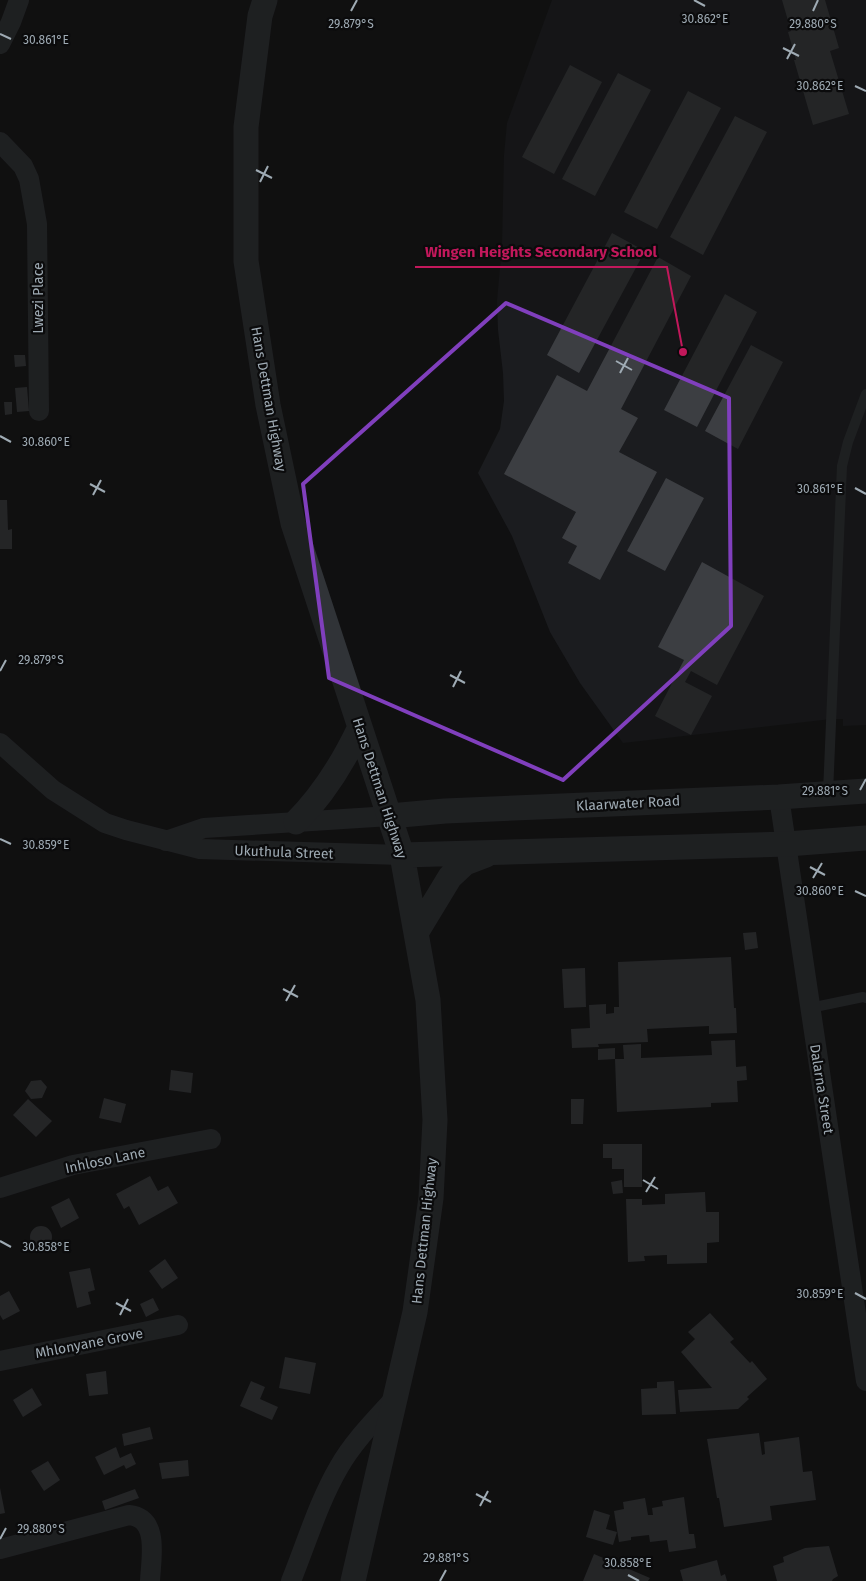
<svg xmlns="http://www.w3.org/2000/svg" width="866" height="1581" font-family="'Fira Sans',sans-serif">
	<rect width="100%" height="100%" fill="#101011"/>
	<path fill="#1b1c1f" d="M552,0H866V725L843,726V719H831L623,743L580,683L550,632L512,536L478,473L500,429L504,401L503,373L498,330L497,301L502,246L504,155L507,123Z"/>
	<path fill="#3c3e42" d="M782,0H825L839,48L830,51L849,114L813,125L794,60H796L788,32L791,31Z
		M570,65L602,82L554,174L522,157Z
		M618,73L651,90L595,196L562,179Z
		M688,91L721,108L657,229L624,212Z
		M735,116L767,132L703,255L670,237Z
		M612,233L645,251L579,373L547,355Z
		M658,257L691,276L621,409L638,418L619,452L657,472L600,580L568,563L577,546L562,538L576,512L504,474L557,375L587,391Z
		M725,294L757,312L697,427L664,410Z
		M751,345L783,362L738,449L705,431Z
		M14,355H25L26,366L15,367Z
		M27,387L29,411L17,412L15,388Z
		M4,402H12V414L5,415Z
		M666,478L704,498L665,571L627,551Z
		M0,500H7L8,530L12,529V549H0Z
		M702,562L764,596L717,685L691,671L685,682L712,696L691,735L655,716L684,660L658,647Z
		M756,932L758,948L745,950L743,933Z
		M731,957L734,1008H736L737,1033L709,1034V1026L647,1029L648,1042L598,1044L599,1047L572,1048L571,1029L590,1028L589,1005L606,1004V1014L614,1013V1007H619L618,962Z
		M585,968L586,1007L564,1008L562,969Z
		M735,1040L736,1067L746,1066L747,1080L737,1081L738,1102L711,1103V1107L617,1112L615,1059H624L623,1045L641,1044V1058L712,1055L711,1041Z
		M615,1048V1059L598,1060V1049Z
		M171,1070L193,1073L191,1093L169,1090Z
		M41,1080L47,1087L42,1098L31,1099L25,1091L31,1081Z
		M104,1098L126,1104L121,1123L99,1118Z
		M28,1099L52,1121L36,1137L13,1115Z
		M571,1099H584L583,1124H571Z
		M603,1144H642V1187H624V1169H612V1158H603Z
		M150,1176L158,1191L168,1186L178,1203L139,1225L129,1206L124,1209L116,1194Z
		M622,1180L623,1193L613,1194L611,1182Z
		M705,1192L706,1212H719V1242L707,1243V1263L667,1264V1255L644,1256L645,1261L628,1262L626,1199H642V1205L665,1204V1194Z
		M69,1198L79,1218L61,1228L51,1207Z
		M30 1237a11 11 0 1 1 22 0a11 11 0 1 1-22 0Z
		M165,1259L178,1278L162,1289L149,1271Z
		M90,1268L95,1290L88,1292L91,1304L77,1308L69,1272Z
		M9,1291L20,1311L3,1320L0,1315V1296Z
		M153,1298L159,1310L146,1317L140,1304Z
		M710,1313L734,1339L730,1342L750,1363L752,1361L767,1379L747,1397L749,1399L738,1409L680,1412L678,1390L712,1388L681,1352L695,1339L688,1332Z
		M285,1357L316,1363L310,1394L279,1388Z
		M106,1371L108,1394L89,1396L86,1374Z
		M251,1381L265,1387L260,1399L278,1407L272,1420L240,1406Z
		M674,1381L676,1414L642,1415L641,1389L657,1388V1382Z
		M32,1388L42,1405L23,1417L13,1400Z
		M150,1427L153,1439L124,1446L122,1434Z
		M759,1433L762,1455L765,1454L764,1442L799,1437L803,1472L812,1471L816,1500L770,1506L772,1520L724,1527L719,1498H717L707,1439Z
		M116,1447L120,1458L131,1453L136,1464L126,1469L124,1465L104,1475L95,1457Z
		M188,1460L189,1476L162,1479L159,1463Z
		M48,1461L60,1480L44,1491L31,1471Z
		M0,1488L5,1513L0,1514Z
		M135,1489L139,1498L105,1510L102,1501Z
		M684,1497L689,1534H694L696,1548L669,1552L667,1540L650,1542L649,1535L631,1537V1540L619,1542L614,1511L624,1509L623,1502L645,1498L648,1515H653L652,1508L663,1506L662,1501Z
		M594,1510L610,1515L606,1529L617,1532L613,1545L586,1537Z
		M829,1546L838,1576L833,1579L832,1581H777L773,1566L784,1562L783,1557L805,1548Z
		M594,1554L650,1578L648,1581H583Z
		M717,1560L721,1576L725,1574L727,1581H683L680,1570Z"/>
	<g fill="none" stroke-linecap="round" stroke-linejoin="round">
		<path stroke="#303337" stroke-width="10" d="M828,793L842,466L848,442L866,394
			M810,1008L863,997L866,998"/>
		<path stroke="#303337" stroke-width="20" d="M0,44L11,22L19,0
			M0,142L23,166L29,179L37,224L39,411
			M0,743L53,790L105,823L126,830L200,849L402,855
			M779,797L866,1381
			M166,841L204,828L390,816
			M0,1188L73,1165L211,1139
			M0,1361L178,1325
			M0,1549L129,1515C160,1518 151,1559 150,1581
			M291,1581C306,1544 319,1501 339,1467C354,1441 375,1420 395,1398"/>
		<path stroke="#303337" stroke-width="25" d="M265,0L260,16L246,127V261L268,405L293,523L402,855L428,1000L435,1120L431,1198L415,1312L353,1581
			M390,816L445,811L779,797L866,791
			M296,822C324,794 343,763 360,727
			M402,855L787,844L866,838
			M416,933L450,877L465,863L486,855"/>
	</g>
	<path d="M0 0H866V1581H0ZM506,303L729,398L731,626L563,780L329,678L303,484Z" fill="#101011" fill-opacity=".55" fill-rule="evenodd"/>
	<path fill="none" stroke="#803fbd" stroke-width="4" stroke-linejoin="round" d="M506,303L729,398L731,626L563,780L329,678L303,484Z"/>
	<path fill="none" stroke="#9fabb4" stroke-width="2" d="M694,0L705,6M351,11L357,0M813,11L818,0M0,34L11,39M783,48L799,56M787,59L795,44M855,86L866,91M256,170L272,178M260,182L268,166M616,361L632,370M620,373L628,358M0,436L11,442M90,484L105,492M855,488L866,494M93,495L101,480M0,671L6,660M450,675L465,683M453,687L461,671M860,790L866,779M0,839L11,844M810,867L825,875M813,878L822,863M855,891L866,896M283,989L298,997M286,1001L295,985M643,1180L658,1189M646,1192L655,1177M0,1241L11,1247M855,1293L866,1299M116,1303L131,1311M120,1315L128,1299M476,1494L491,1502M480,1506L488,1491M0,1539L6,1528M628,1575L639,1581M440,1581L446,1570"/>
	<g text-anchor="middle" stroke-width="4.5" stroke-linejoin="round" paint-order="stroke">
		<g font-size="14" fill="#9fabb4" stroke="#0b0b0c">
			<text transform="translate(38 298) rotate(-90)" y="5">Lwezi Place</text>
			<text transform="translate(269 399) rotate(80)" y="5">Hans Dettman Highway</text>
			<text transform="translate(380 788) rotate(72)" y="5">Hans Dettman Highway</text>
			<text transform="translate(628 803) rotate(-3)" y="5">Klaarwater Road</text>
			<text transform="translate(284 852) rotate(2)" y="5">Ukuthula Street</text>
			<text transform="translate(822 1089) rotate(81)" y="5">Dalarna Street</text>
			<text transform="translate(105 1160) rotate(-12)" y="5">Inhloso Lane</text>
			<text transform="translate(424 1231) rotate(-84)" y="5">Hans Dettman Highway</text>
			<text transform="translate(89 1343) rotate(-11)" y="5">Mhlonyane Grove</text>
		</g>
	</g>
	<g font-size="12" text-anchor="middle" fill="#9fabb4" stroke="#0b0b0c" stroke-width="4.5" stroke-linejoin="round" paint-order="stroke">
		<text x="705" y="23">30.862°E</text>
		<text x="351" y="28">29.879°S</text>
		<text x="813" y="28">29.880°S</text>
		<text x="46" y="44">30.861°E</text>
		<text x="820" y="90">30.862°E</text>
		<text x="46" y="446">30.860°E</text>
		<text x="820" y="493">30.861°E</text>
		<text x="41" y="664">29.879°S</text>
		<text x="825" y="795">29.881°S</text>
		<text x="46" y="849">30.859°E</text>
		<text x="820" y="895">30.860°E</text>
		<text x="46" y="1251">30.858°E</text>
		<text x="820" y="1298">30.859°E</text>
		<text x="41" y="1533">29.880°S</text>
		<text x="446" y="1562">29.881°S</text>
		<text x="628" y="1567">30.858°E</text>
	</g>
	<path fill="none" stroke="#c2185b" stroke-width="2" d="M683 352L667 267H415"/>
	<circle fill="#c2185b" stroke="#0b0b0c" stroke-width="2" cx="683" cy="352" r="5"/>
	<g font-size="15" text-anchor="middle" font-weight="bold" fill="#c2185b" stroke="#0b0b0c" stroke-width="4.5" stroke-linejoin="round" paint-order="stroke">
		<text x="541" y="257">Wingen Heights Secondary School</text>
	</g>
</svg>
